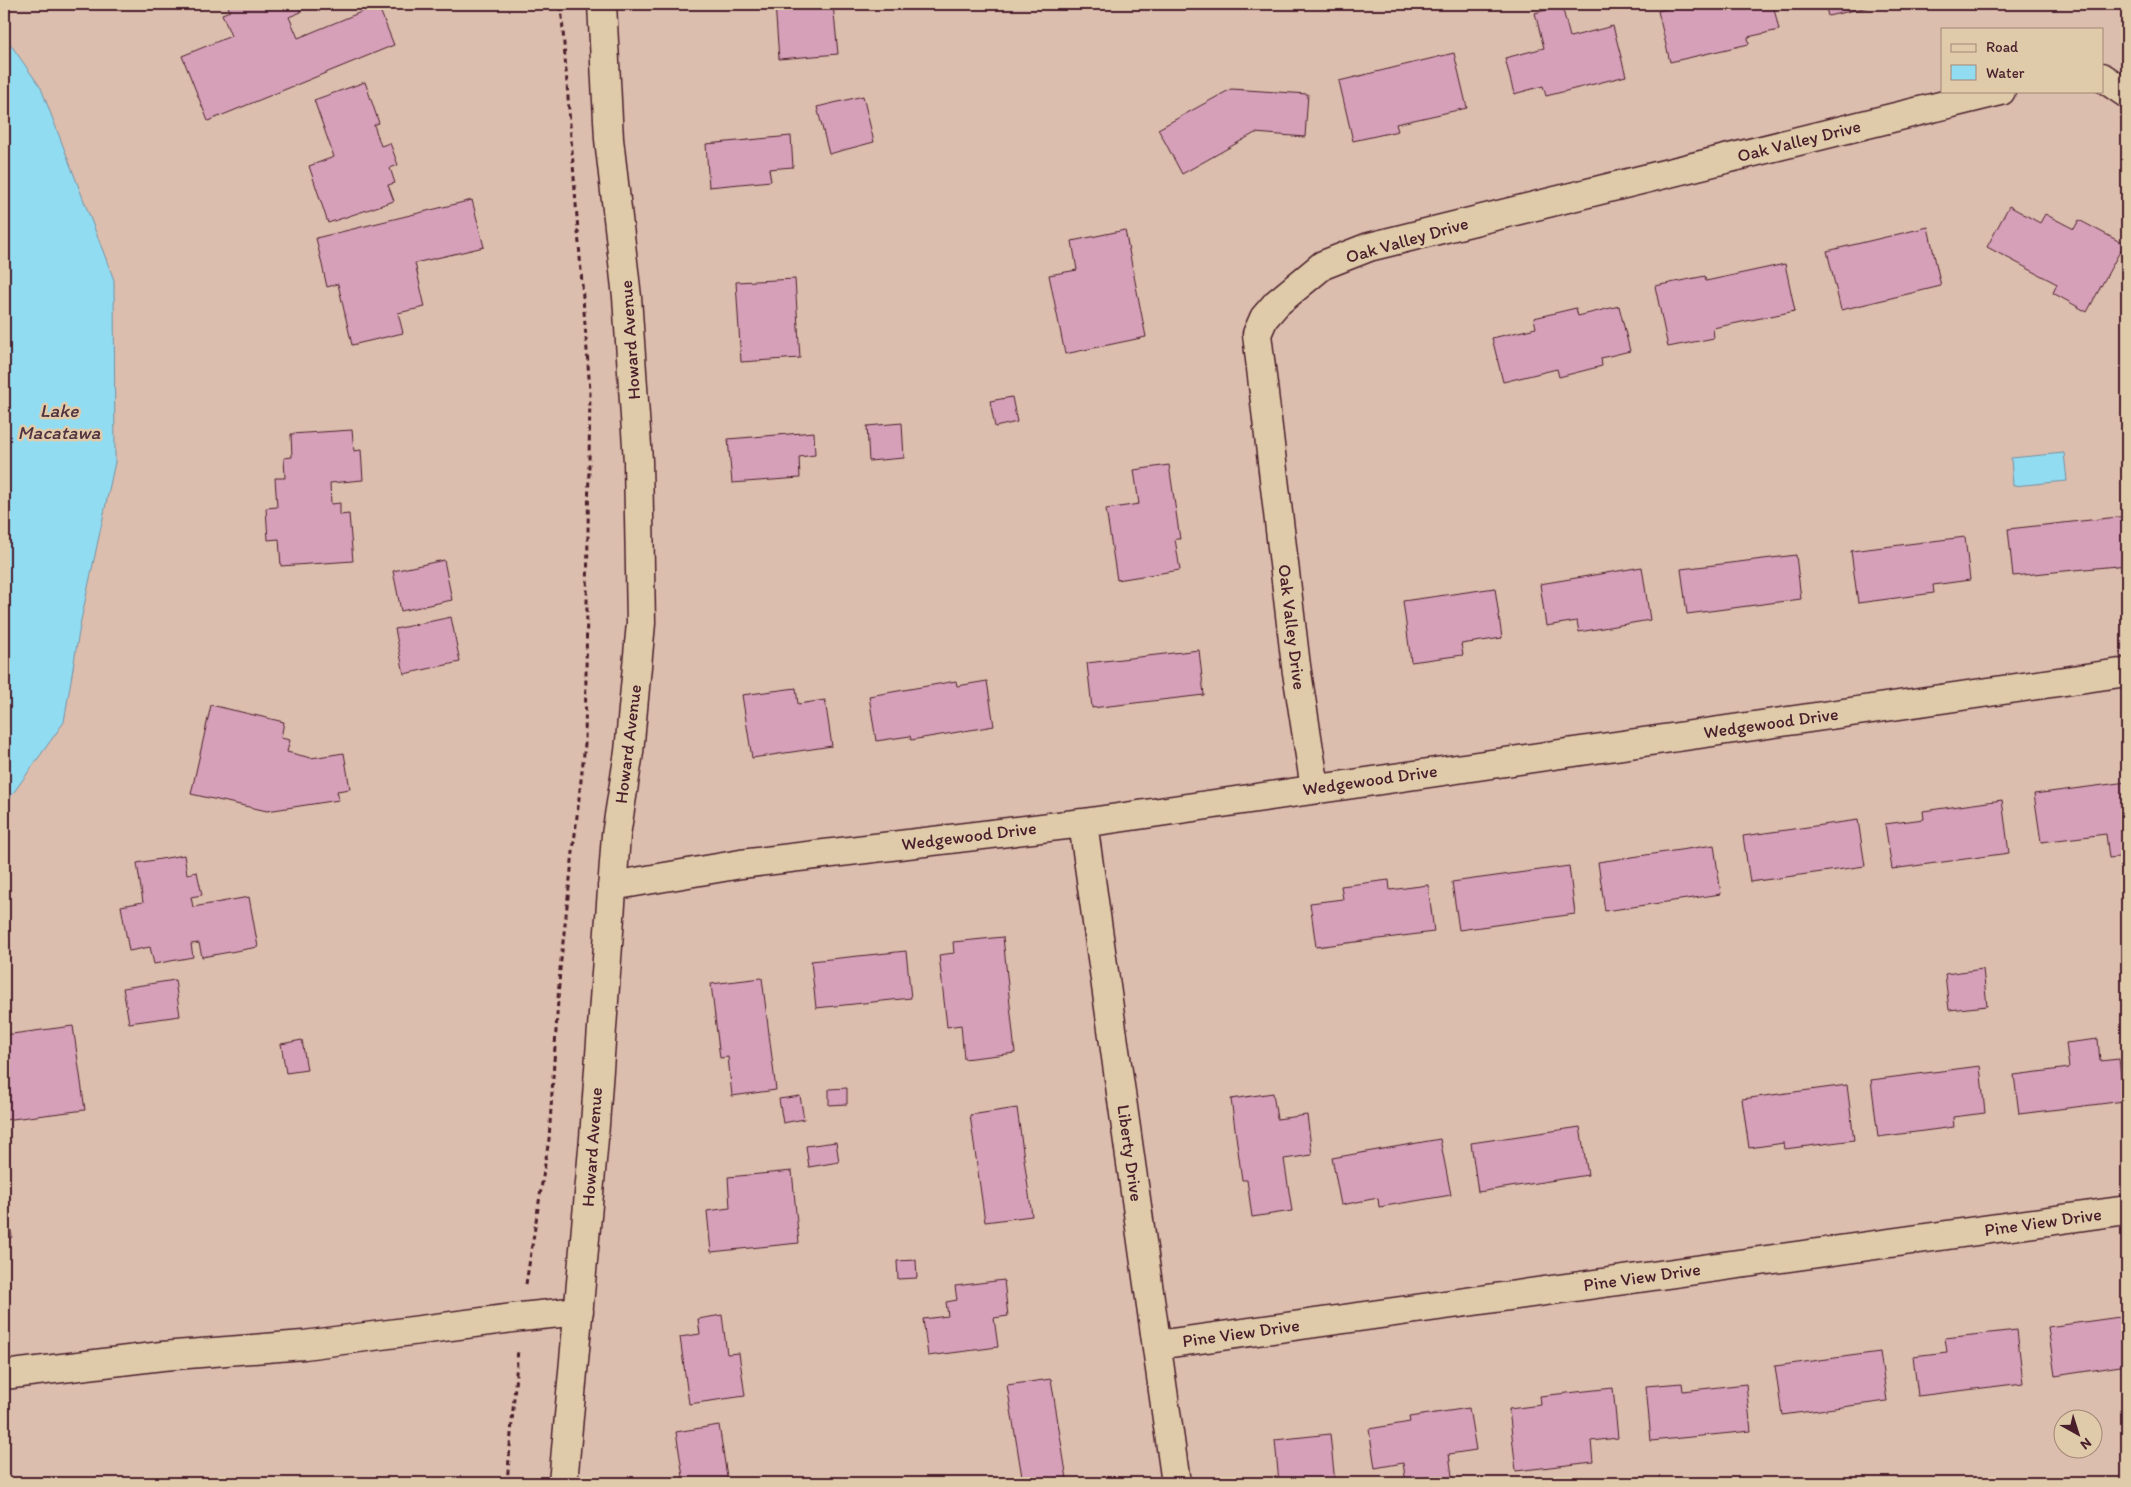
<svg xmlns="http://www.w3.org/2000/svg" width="2131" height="1487" font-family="Itim,sans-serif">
	<rect width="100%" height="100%" fill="#dcbeae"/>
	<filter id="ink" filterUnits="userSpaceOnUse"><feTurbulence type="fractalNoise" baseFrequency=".02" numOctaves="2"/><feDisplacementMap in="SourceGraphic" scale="10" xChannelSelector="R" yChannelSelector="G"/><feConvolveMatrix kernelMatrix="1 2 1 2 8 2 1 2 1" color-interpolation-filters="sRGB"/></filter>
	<g filter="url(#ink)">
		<path fill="#92dcf2" stroke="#7590a2" d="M4,35L41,88L114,280L115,462L81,620L64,722L4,806Z
			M2064,453L2067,481L2013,486L2011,458Z"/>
		<path fill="#d5a0b8" stroke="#4a1f2b" d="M227,4H297L301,12L289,17L298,38L378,5L394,45L208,121L182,56L231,36L222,14L230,11Z
			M775,4H833L838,54L779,59Z
			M1687,4H1773L1779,30L1748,37L1749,44L1670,62L1658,11Z
			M1825,4H1881L1828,16Z
			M1562,6L1570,37L1613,26L1626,76L1546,96L1543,86L1514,94L1505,58L1544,48L1535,13Z
			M1454,53L1467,108L1396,124L1398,131L1353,141L1339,81Z
			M365,82L379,123L374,125L381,146L390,143L398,165L390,168L395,183L388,185L394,201L328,223L309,166L334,157L314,100Z
			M1231,89L1308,94L1305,137L1255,133L1182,174L1158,129Z
			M863,96L874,142L829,154L817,107Z
			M791,136L793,167L769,169L771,181L709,187L706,144Z
			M472,200L484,247L415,263L425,307L398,313L403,333L352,345L338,284L327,287L316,238Z
			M2009,206L2040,223L2045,214L2074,229L2079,220L2124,244L2087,312L2053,293L2057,284L1987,247Z
			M1928,227L1941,286L1841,310L1827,251Z
			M1125,230L1146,337L1065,354L1049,275L1077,270L1072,241Z
			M1785,264L1795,311L1713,328L1714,338L1668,347L1655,286L1705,276L1706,281Z
			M795,279L800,358L741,362L736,282Z
			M1619,306L1630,351L1601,358L1602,366L1559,377L1557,369L1503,382L1492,338L1536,328L1534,318L1576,308L1578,316Z
			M1012,397L1017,422L995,427L990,401Z
			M902,423L904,458L869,461L867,426Z
			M352,430L354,451L361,450L363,480L330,483L331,504L340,503V515L349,514L353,561L281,566L279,539L268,540L266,508L277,507L275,478H285L284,458L292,457L291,434Z
			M814,432L815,455L799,457L800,478L732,483L728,439Z
			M1169,465L1180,539H1175L1180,570L1117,580L1106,509L1139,504L1134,470Z
			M2127,516V565L2013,576L2008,529Z
			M1965,537L1970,580L1933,585L1934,593L1858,603L1851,551Z
			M1796,555L1801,599L1687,614L1681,569Z
			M444,560L452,600L401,611L393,571Z
			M1642,567L1650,620L1579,632L1577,621L1546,626L1540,584Z
			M1495,588L1502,638L1461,644L1463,655L1411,662L1403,601Z
			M451,617L460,662L404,674L395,629Z
			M1199,650L1204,695L1092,708L1087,663Z
			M956,681L957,686L987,681L994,726L911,740L910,736L876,741L869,696Z
			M796,688L798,704L825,700L832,746L752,758L742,695Z
			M211,705L284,722L281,738L290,740L287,752L311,758L344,753L350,789L337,791L339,800L267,811L191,794Z
			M2127,782V856L2109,858L2106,834L2041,842L2034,794Z
			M2002,800L2009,853L1892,869L1885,824L1924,819L1923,811Z
			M1858,820L1865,866L1750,882L1743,836Z
			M1714,845L1721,894L1605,911L1598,862Z
			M184,855L187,874L197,872L202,895L191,897L193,907L249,897L258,947L202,957L199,943L191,944L193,957L154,964L150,947L129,951L121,906L143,902L137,863Z
			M1569,866L1575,914L1459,930L1452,882Z
			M1389,880L1390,890L1428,885L1434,932L1316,947L1310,903L1343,899L1341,886Z
			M1003,937L1015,1053L964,1059L961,1025L947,1027L939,955L954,953L953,942Z
			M906,951L911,998L816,1008L811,961Z
			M1983,969L1987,1006L1949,1010L1945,974Z
			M762,978L776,1090L732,1096L728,1057L720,1058L711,984Z
			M175,980L180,1016L129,1023L123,988Z
			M73,1026L85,1110L4,1120V1035Z
			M2098,1039L2100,1061L2119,1059L2124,1101L2019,1114L2014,1075L2069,1068L2066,1043Z
			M302,1040L307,1070L286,1073L281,1044Z
			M1980,1066L1985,1113L1953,1117L1954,1127L1878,1137L1871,1080Z
			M1847,1085L1854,1140L1785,1149L1784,1143L1749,1148L1742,1099Z
			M847,1088V1104L829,1105V1089Z
			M1273,1093L1277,1119L1307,1115L1312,1155L1284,1159L1292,1211L1252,1217L1247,1180H1242L1231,1099Z
			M800,1096L804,1119L783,1123L779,1099Z
			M1017,1108L1032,1216L985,1222L970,1115Z
			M1580,1127L1588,1175L1478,1192L1471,1143Z
			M1440,1139L1451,1195L1379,1207L1378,1198L1341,1205L1332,1158Z
			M836,1142L839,1162L809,1167L806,1146Z
			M792,1171L799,1243L711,1252L707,1211L730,1208L728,1177Z
			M4,1192L12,1237L4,1238Z
			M916,1260L917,1278L898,1279L897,1261Z
			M1004,1280L1008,1316L994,1318L998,1347L928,1356L923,1319L948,1316L946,1302L957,1300L955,1286Z
			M722,1315L727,1354L739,1353L745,1396L689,1404L680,1337L700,1334L698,1319Z
			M2127,1316V1365L2055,1376L2048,1327Z
			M2017,1330L2023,1383L1918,1396L1913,1356L1947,1352L1945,1338Z
			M1880,1352L1887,1401L1782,1415L1775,1366Z
			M1051,1379L1067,1479L1040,1483H1023L1007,1385Z
			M1682,1383L1683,1391L1746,1384L1751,1431L1651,1441L1646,1386Z
			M1613,1388L1618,1438L1591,1441L1593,1462L1516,1471L1509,1409L1541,1405L1540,1396Z
			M1469,1408L1476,1450L1449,1454L1453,1483H1406L1403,1463L1375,1468L1369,1429L1410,1422L1409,1417Z
			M719,1425L728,1483H684L676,1432Z
			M1330,1434L1335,1483H1279L1275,1440Z"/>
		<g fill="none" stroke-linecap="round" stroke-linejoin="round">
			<g stroke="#4a1f2b" stroke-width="31">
				<path id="minor" d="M2102,77L2127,94
					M1315,788L1296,666L1257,334L1264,318L1277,303L1323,265L1369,247L2001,91
					M1083,823L1176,1483
					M612,886L741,864L1083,823L2127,672
					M1157,1345L2127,1210
					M4,1375L162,1356L304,1345L521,1317L579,1311
					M563,1483L594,1138L616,835L629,752L641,623L638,461L627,297L609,139L602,4"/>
			</g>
			<path stroke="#4a1f2b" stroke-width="3" stroke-dasharray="5 4" stroke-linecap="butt" d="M526,1284L549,1139L560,969L585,744L590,391L561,4
				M507,1483L518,1349"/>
			<use href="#minor" stroke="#dfcbaa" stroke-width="28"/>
		</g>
	</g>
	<g text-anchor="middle" stroke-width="5" stroke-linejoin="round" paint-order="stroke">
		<g font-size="18" fill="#4a1f2b" stroke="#dfcbaa">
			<text transform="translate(1799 141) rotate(-14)" y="6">Oak Valley Drive</text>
			<text transform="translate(1407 240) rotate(-16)" y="6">Oak Valley Drive</text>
			<text transform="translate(630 340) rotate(-94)" y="6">Howard Avenue</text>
			<text transform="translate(1292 627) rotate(83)" y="6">Oak Valley Drive</text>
			<text transform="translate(1771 723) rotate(-8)" y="6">Wedgewood Drive</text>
			<text transform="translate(628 744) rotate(-83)" y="6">Howard Avenue</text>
			<text transform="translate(1370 780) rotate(-8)" y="6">Wedgewood Drive</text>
			<text transform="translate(969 836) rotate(-7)" y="6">Wedgewood Drive</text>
			<text transform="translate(592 1147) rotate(-86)" y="6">Howard Avenue</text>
			<text transform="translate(1130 1153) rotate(82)" y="6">Liberty Drive</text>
			<text transform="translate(2043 1222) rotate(-8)" y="6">Pine View Drive</text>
			<text transform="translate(1642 1277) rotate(-8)" y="6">Pine View Drive</text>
			<text transform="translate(1241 1333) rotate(-8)" y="6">Pine View Drive</text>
		</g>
		<g font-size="19" font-style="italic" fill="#51323f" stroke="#dfcbaa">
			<text x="59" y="417">Lake<tspan x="59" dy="22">Macatawa</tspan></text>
		</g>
	</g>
	<rect width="2131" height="1487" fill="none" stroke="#dfcbaa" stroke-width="20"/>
	<rect x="10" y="10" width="2111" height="1467" fill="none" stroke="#4a1f2b" stroke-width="2" filter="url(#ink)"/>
	<rect x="1941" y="28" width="162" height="65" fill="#dfcbaa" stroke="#a38677"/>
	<rect x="1951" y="44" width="25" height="8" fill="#dfcbaa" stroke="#a38677"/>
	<text x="1986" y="52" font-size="15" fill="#4a1f2b">Road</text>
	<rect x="1951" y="65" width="25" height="15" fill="#92dcf2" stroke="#a38677"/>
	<text x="1986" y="78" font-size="15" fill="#4a1f2b">Water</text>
	<g transform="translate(2078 1434) rotate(141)"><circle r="24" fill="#dfcbaa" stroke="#a38677"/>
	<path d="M0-4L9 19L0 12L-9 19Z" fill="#4a1f2b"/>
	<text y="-8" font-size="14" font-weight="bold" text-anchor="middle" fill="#4a1f2b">N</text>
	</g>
</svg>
